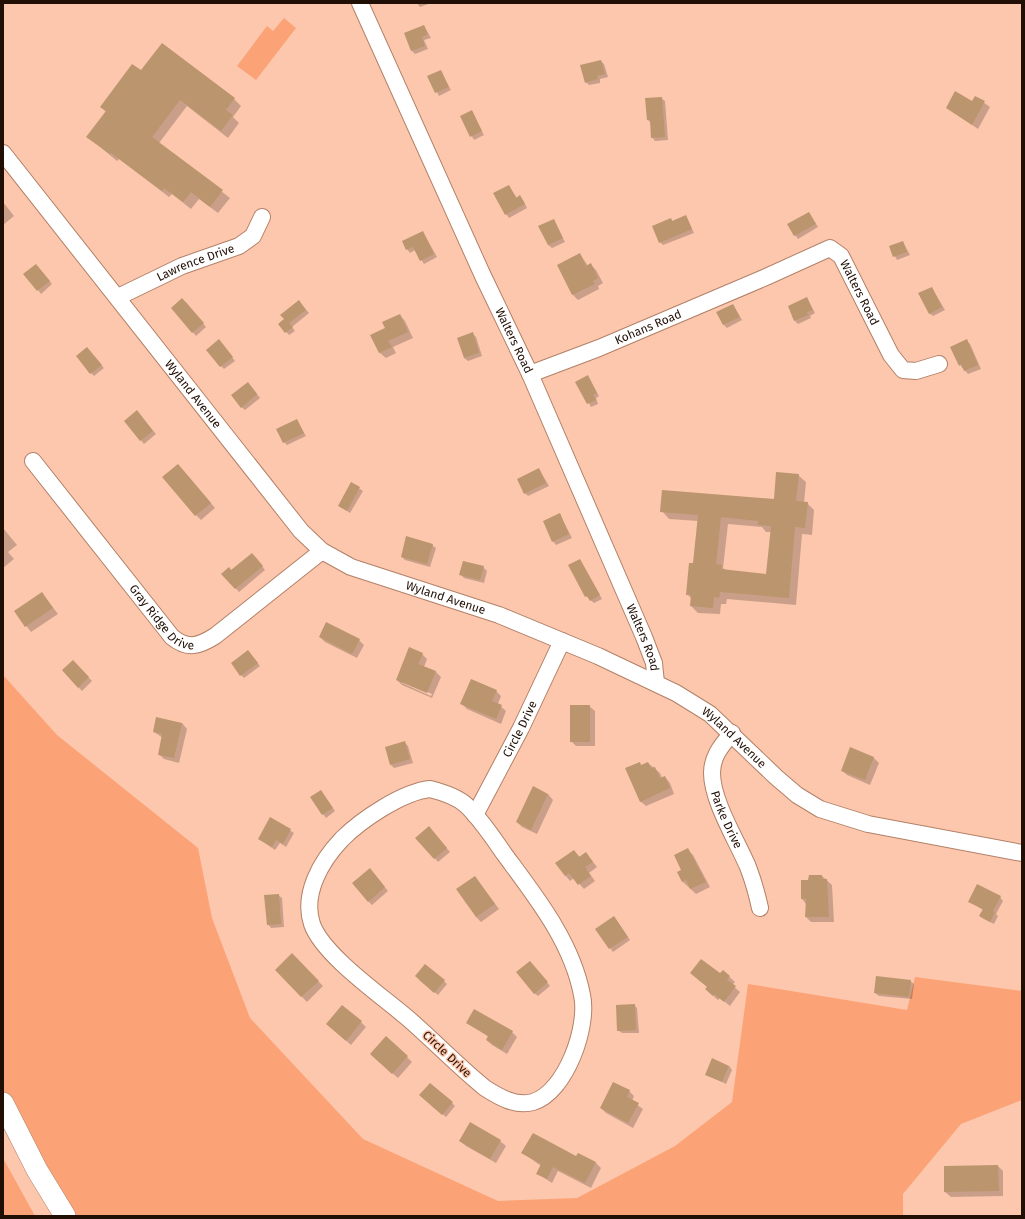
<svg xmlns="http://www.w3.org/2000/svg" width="1025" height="1219" font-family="'Fira Sans',sans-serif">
	<rect width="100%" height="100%" fill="#fdc7ad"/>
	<path fill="#fba376" d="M284,18L296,28L256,80L237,66L267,26L273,31Z
		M3,675L57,735L198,848L212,918L250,1018L363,1139L498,1201L577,1198L675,1146L732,1102L748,984L907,1010L915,977L1022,991V1100L961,1124L903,1194V1216H65L3,1103Z
		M3,1158L35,1216H3Z"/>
	<path fill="#0003" fill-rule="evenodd" d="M417,3H431L420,7Z
		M424,26L431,38L424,40L428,49L415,54L412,51L405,33Z
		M601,61L604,64L608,77L600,79V83L589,85L586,82Z
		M440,71L451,90L439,96L428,76Z
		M141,72L234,99L241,106L233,117L239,123L228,138L187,106L159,143L230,198L218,213L199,199L191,209L172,194L169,197L119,159L117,161L88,137L106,112L101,107Z
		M976,97L990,107L978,129L947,108L973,102Z
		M661,98L665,101L668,140L655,141L652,137L651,123L648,120Z
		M471,112L484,135L474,140L461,117Z
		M509,186L517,198L520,197L523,200L527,208L509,218L506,214Z
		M3,202L14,216L3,225Z
		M809,213L818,227L798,239L795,235Z
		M686,216L694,233L663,245L660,242L671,219L673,222Z
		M553,220L565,242L552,248L548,245Z
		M423,232L437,257L424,264L415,250L410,253L407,249Z
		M903,242L910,255L897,260L890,247Z
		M580,254L588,266L591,265L596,270L603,283L598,286L599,289L578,300L573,295Z
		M36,265L52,284L41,294L38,290Z
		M932,288L945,310L933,316L929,313Z
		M807,299L815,313L810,316L811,318L798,324L795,321Z
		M186,302L206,327L196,336L172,308Z
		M302,305L309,313L292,327L295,331L289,335L279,324Z
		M733,305L742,320L727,328L724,325Z
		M400,315L405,321L413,338L393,347L396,353L386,358L380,353L372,335L387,329Z
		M472,333L476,337L482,356L468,361L464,358Z
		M966,340L970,344L981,369L968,374L960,365Z
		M222,344L235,361L224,369L221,366Z
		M90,352L104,368L94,376L91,373Z
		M588,377L599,396L596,398L598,404L591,407L577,382Z
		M251,386L260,398L245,410L241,407Z
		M140,415L156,434L144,444L125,421Z
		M297,421L306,436L287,445L284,442Z
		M539,469L549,486L528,496L525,493Z
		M183,470L215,508L201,520L196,515Z
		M798,475L806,482L804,503H807L814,510L812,535L802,534L796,605L727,599L726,604H721L720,614L698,613L691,606L692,599L687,594L694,564L698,521L669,519L662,511L775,500ZM728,524L762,527L766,532H772L767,575L727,571L723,568Z
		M351,483L363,491L350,513L339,506Z
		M560,515L572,538L556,545L553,541Z
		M3,528L17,545L8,552L14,559L3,568Z
		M432,545L436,548L430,567L405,560L402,557Z
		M256,558L265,570L239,592L223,574L231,572Z
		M580,560L602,599L594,603L586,596Z
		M483,567L487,571L484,583L464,578L460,574Z
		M42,593L58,614L31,632L15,611Z
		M320,637L359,640L364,645L357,658L325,642Z
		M248,651L260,666L244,678L241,675Z
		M422,654L427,659L424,667L436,672L441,677L432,698L402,685L397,680ZM402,681L432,694L431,696L402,683Z
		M73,661L92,681L82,691L63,671Z
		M496,691L501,696L498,704L506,711L501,724L467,709L462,704Z
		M589,706L595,711V746H576L571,741Z
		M182,723L187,729L179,763L164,759L159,754L163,738L154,732Z
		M405,743L408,746L413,763L394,768L391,765Z
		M851,749L874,758L879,763L870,785L847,775L842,770Z
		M648,763L660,773L662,778L665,777L670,783L674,794L646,806L640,801L642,766Z
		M321,791L335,811L326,818L323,814Z
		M548,794L553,800L537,834L522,827L517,822Z
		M271,818L294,833L286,847L280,843L275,850L259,839Z
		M432,831L450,852L438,862L417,838Z
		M688,850L693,855L710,887L696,894L683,882L679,872L682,870Z
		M574,851L580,857L586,853L597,867L589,873L595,881L584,889L574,878L570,881L565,875Z
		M373,873L388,891L372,905L368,901Z
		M822,876L832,885L834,922H811L806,917V904L802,899L809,881Z
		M475,877L499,909L481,922L476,917Z
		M278,895L282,898L284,927L271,928L268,924Z
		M1000,897L1003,901L996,914L998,916L994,924L984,919L980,916L983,910L970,902Z
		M617,921L630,940L613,952L597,929Z
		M292,955L323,986L307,1002L276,970Z
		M533,966L550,986L538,996L534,993Z
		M723,971L735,982L732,985L740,992L730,1006L720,998L718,1000L711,994L706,989L708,987L691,973L720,975Z
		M419,980L444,981L447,984L438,995Z
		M910,981L914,984L912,999L879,996L875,993Z
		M634,1005L637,1008L639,1033H622L618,1030Z
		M361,1022L366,1027L351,1045L327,1024Z
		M468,1023L512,1032L517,1037L507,1054L492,1045L487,1040L489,1037Z
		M407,1057L412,1062L398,1078L376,1059Z
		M729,1066L732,1070L726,1084L707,1074Z
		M629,1091L634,1096L632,1101L643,1109L633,1128L606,1113L601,1108Z
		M423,1098L452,1103L455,1106L446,1117Z
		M471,1124L500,1141L506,1146L496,1163L466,1146L460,1141Z
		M523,1153L577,1157L579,1154L596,1163L601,1168L591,1188L558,1171L552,1183L538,1174L541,1166Z
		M998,1166L1003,1171V1196L951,1197L945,1192Z"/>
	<path fill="#bb956d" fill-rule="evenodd" d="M424,25L428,34L422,37L425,46L411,51L404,33Z
		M162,43L235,98L226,110L233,115L221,131L180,100L152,137L223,190L210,207L191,192L183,202L164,188L162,191L111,153L110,154L86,137L106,111L100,107L132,64L141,70Z
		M601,60L605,74L597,76L598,79L585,83L580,65Z
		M441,70L449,87L435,93L427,76Z
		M955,91L972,101L975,96L985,101L972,125L946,108Z
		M662,97L665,137L651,138L650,120H647L645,98Z
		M472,110L482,131L470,137L460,116Z
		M509,185L516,198L520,195L525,204L505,215L493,193Z
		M809,212L816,224L794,236L787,224Z
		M686,215L692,229L659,243L652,226L671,218L672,221Z
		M554,219L563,238L548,245L538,226Z
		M423,231L434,254L420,261L413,247L406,250L402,241Z
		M903,241L907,252L893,257L889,246Z
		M580,253L586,266L591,263L598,278L593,281L595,284L572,295L557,265Z
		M36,264L50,281L37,291L23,274Z
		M932,287L942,307L929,314L918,293Z
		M807,297L813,310L807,312L808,315L794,321L788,306Z
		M182,298L204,323L192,333L171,308Z
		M299,300L306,310L289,323L293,327L285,333L278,324L284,319L280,315Z
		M733,304L740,317L723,325L716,312Z
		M400,314L408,332L388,341L392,347L379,353L370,335L385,328L382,322Z
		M473,332L479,353L464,358L457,338Z
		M219,339L233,357L220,367L206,350Z
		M967,339L978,365L964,371L961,364L959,366L950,347Z
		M87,347L102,365L90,374L76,356Z
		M588,375L597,393L593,395L596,400L587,404L575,382Z
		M248,382L257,394L241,408L231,395Z
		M137,410L153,431L140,441L124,421Z
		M297,419L304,433L283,443L276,429Z
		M178,464L211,503L195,516L162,477Z
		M539,468L546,483L524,494L517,479Z
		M776,472L799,474L796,501L808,502L805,528L795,527L789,598L720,592L719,598L714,597L713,608L690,606L691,595H686L689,563H693L698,515L660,512L662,490L774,499ZM721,517L758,521V525L771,526L766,574L721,569L722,565L716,564Z
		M351,482L360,487L347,511L338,506Z
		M560,513L569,534L552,542L543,521Z
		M406,536L433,544L427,564L401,557Z
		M252,553L263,566L235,589L221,574L229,567L231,570Z
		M580,559L600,595L590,601L587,596L585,597L568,565Z
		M463,561L484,566L480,580L459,575Z
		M42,592L53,608L25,627L14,611Z
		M326,622L360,639L352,654L319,637Z
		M409,647L423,653L418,664L436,671L427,693L396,680Z
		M248,650L258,663L240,676L231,663Z
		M73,660L89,677L78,688L62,670Z
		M471,679L497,690L492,701L502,705L496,719L460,704Z
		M570,705H590V742H570Z
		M156,717L182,723L174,758L158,755L162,734L153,732Z
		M405,741L410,759L390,765L385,747Z
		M850,747L874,757L865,780L841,771Z
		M640,762L641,765L648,762L651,768L655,767L660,778L665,776L670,788L640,802L625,768Z
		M533,786L548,794L531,830L516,822Z
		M321,790L333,808L322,815L310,797Z
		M270,817L291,829L283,844L276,840L272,847L258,839Z
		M429,826L447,848L434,859L415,838Z
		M688,848L706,882L690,889L686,880L682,882L677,872L681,870L674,855Z
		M574,850L579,857L586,852L593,862L585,867L591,876L578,885L569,873L565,876L555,863Z
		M370,868L385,887L368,902L352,883Z
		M809,875H822V879H827L829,917H805L806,899H801V880H808Z
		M475,876L495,904L476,917L456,889Z
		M977,884L1001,896L993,911L995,912L990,922L979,916L983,909L968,902Z
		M279,894L281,924L267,925L264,895Z
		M614,916L628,937L609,949L595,929Z
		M292,953L319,981L301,997L275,970Z
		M701,959L720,973L723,970L730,976L727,980L736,986L724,1002L714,994L713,996L705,989L707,987L690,973Z
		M530,961L548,982L534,994L516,972Z
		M425,964L445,980L434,993L415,976Z
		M876,976L911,980L909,997L874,993Z
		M635,1004L636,1030L617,1031L616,1005Z
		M342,1005L362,1021L346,1041L326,1024Z
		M474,1009L513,1031L502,1050L486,1040L488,1036L466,1023Z
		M386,1036L408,1056L392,1074L370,1054Z
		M712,1058L729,1066L722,1082L705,1075Z
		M613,1082L630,1090L627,1097L639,1103L628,1123L600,1108Z
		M430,1083L453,1102L442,1115L419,1095Z
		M470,1122L501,1140L490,1159L459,1141Z
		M533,1133L576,1156L578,1153L596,1162L585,1183L553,1167L547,1179L536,1174L541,1164L521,1153Z
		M998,1165L999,1191L944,1192V1166Z"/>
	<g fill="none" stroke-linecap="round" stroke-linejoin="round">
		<g stroke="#b28067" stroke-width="18">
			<g id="minor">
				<path id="s1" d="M360,3L483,276L530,374L644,637L654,663L656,683"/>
				<path id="s2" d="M3,153L301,531L322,551L351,567L499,615L598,656L676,693L710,714L776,777L797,795L820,809L868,824L1022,853"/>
				<path id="s3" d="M118,297L182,266L239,246L253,236L262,217"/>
				<path id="s4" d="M530,374L599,348L766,277L830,248L841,256L891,355L903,370L916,371L939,364"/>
				<path id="s5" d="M33,461L172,637C188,650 199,646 215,636L322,551"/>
				<path id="s6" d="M732,733C722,745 712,756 712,773C712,801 737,841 748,867C753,880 757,894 760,908"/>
				<path d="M430,789C442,792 456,796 466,805C481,819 493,838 505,855C536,897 572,942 582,995C589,1026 566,1092 533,1102C516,1107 499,1097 485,1088C459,1067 436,1043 411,1021C385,998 323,956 312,924C302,894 321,861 342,839C361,820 402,792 430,789Z"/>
				<path id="s7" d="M475,815L521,728L562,641"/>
			</g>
		</g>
		<g stroke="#b28067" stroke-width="22">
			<path id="major" d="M3,1103L37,1170L65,1216"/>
		</g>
		<use href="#minor" stroke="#fff" stroke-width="16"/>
		<use href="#major" stroke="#fff" stroke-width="21"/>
	</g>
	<g text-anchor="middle" stroke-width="3" stroke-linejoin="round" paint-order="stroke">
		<g font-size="12" fill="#210f06" stroke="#fdc7ad">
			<text dy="4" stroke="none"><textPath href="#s3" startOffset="85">Lawrence Drive</textPath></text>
			<text dy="4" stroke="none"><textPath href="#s4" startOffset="380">Walters Road</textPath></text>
			<text dy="4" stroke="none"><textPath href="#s4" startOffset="127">Kohans Road</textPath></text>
			<text dy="4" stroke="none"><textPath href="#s1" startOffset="371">Walters Road</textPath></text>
			<text dy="4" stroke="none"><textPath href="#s2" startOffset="307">Wyland Avenue</textPath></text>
			<text dy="4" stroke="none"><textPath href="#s2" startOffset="643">Wyland Avenue</textPath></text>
			<text dy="4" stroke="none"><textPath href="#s5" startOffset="204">Gray Ridge Drive</textPath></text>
			<text dy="4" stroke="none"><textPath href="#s1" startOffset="695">Walters Road</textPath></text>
			<text dy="4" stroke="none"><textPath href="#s7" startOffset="97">Circle Drive</textPath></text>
			<text dy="4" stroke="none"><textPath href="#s2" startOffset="966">Wyland Avenue</textPath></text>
			<text dy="4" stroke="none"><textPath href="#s6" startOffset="95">Parke Drive</textPath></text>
			<text transform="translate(447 1054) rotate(43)" y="4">Circle Drive</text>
		</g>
	</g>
	<rect width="1025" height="1219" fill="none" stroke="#210f06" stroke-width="8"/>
</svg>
